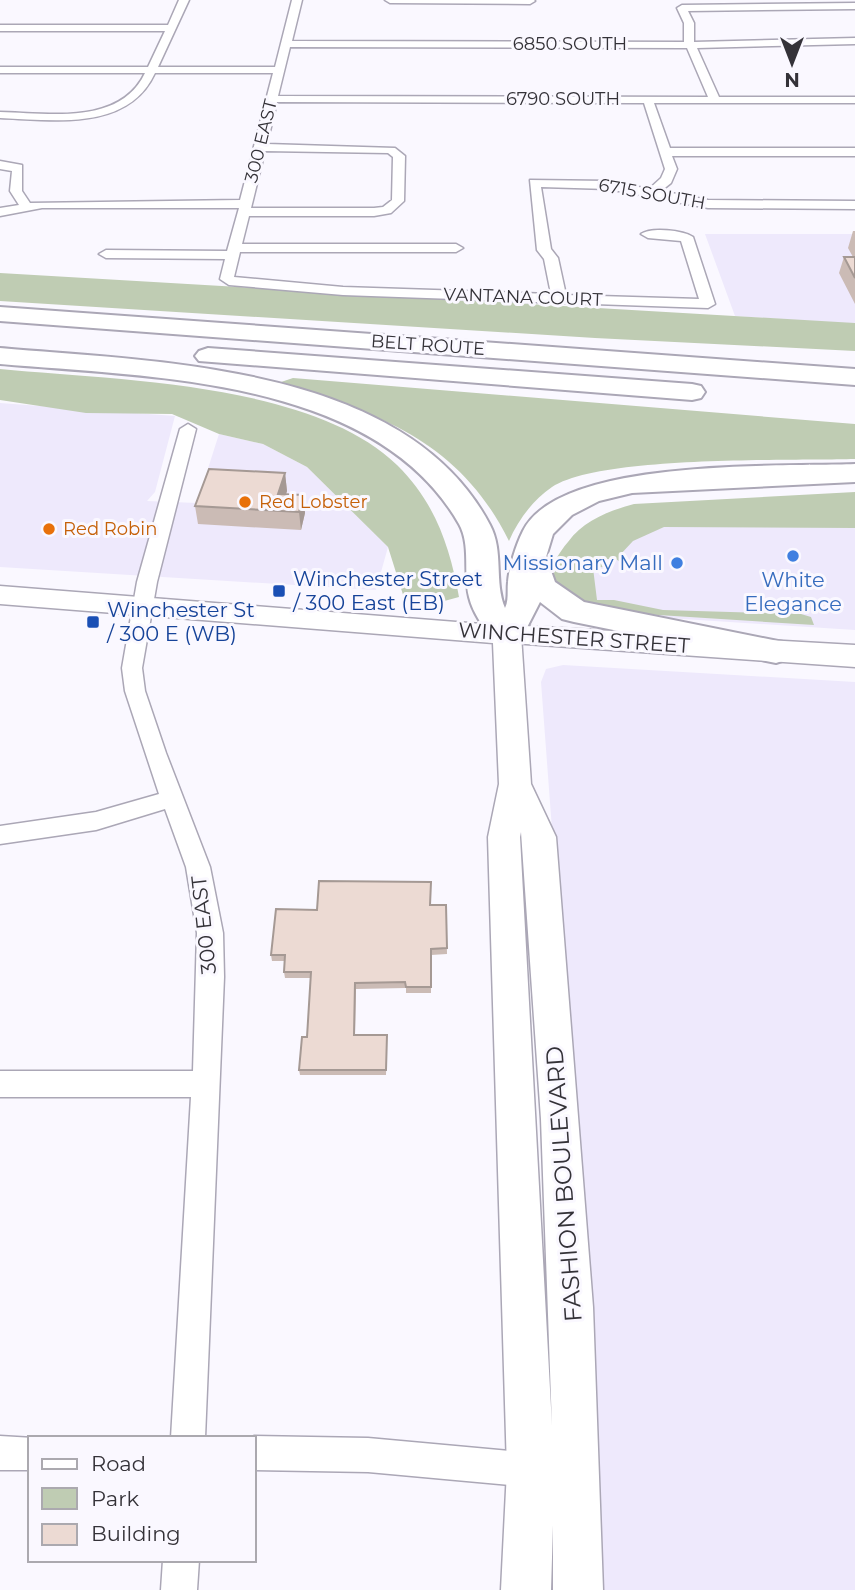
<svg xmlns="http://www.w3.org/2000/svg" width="855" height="1590" font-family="Montserrat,sans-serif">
	<rect width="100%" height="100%" fill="#faf8ff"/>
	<path fill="#eee9fc" d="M705,234H855V324L735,316Z
		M0,403L175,416L155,492L147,501L197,503L219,434L263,444L307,467L388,547L376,590L0,567Z
		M855,522V630L606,614L583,590L581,568L645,523Z
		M563,665L855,682V1590H598L594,1391L541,682L546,669Z"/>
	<path fill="#bfccb3" d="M0,273L855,323V351L595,338L0,301Z
		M0,369C114,380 312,382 397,465C435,502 450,547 459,597L437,603L405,601L388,547L307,467L263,444L219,434L172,414L86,413L0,400Z
		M293,378L855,424V459C790,461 601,455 552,487C533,500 518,520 509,541C459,440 376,411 275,384Z
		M855,492V528L664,527L633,541L619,556L620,562L616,559H603V567L593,568L597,600H614L663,610L801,614L811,617L814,625L627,613L567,600L543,571C555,564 559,552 568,542C584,520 609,511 634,504Z"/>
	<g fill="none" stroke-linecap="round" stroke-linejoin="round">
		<g stroke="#aba7b6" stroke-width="3">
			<path id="street" d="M179,0H189L158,67H275L292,0H302L292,41L684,42V23L677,8L682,5L855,3V9L688,11L694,23V42L855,38V44L697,48L719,97H855V103H654L670,148H855V156H672L677,169L671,183L661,191L708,200L855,201V209L708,208L608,189L541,187L551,249L558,258L566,295L699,299L681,241L648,238L641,234C651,227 683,230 693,237L715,304L708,308L343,295L229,285L220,279L225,259L106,258L99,254L106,250L227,251L239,208H42L0,216V208L19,205L10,191L12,171L0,169V161L22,165V191L30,203L240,200L273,73H155C128,132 53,120 0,118V112C48,113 120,126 145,73H0V67H148L165,31H0V25H168ZM290,47L687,48L708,97L278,96ZM277,102L644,103L665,169L661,178L649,189L608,181L530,180L537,250L544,259L551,294L343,287L234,277L240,252H456L463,248L456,244H242L249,216H374L391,213L404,201L405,156L395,148L267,144ZM265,151L388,153L393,157L392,200L383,207L374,208H251Z
				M385,0H534L535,1L530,4L390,3Z
				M188,424L196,429L157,582L142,668L145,691L166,753L210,867L223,933L224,977L205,1438H171L191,1097H0V1071H193L197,933L186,867L165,809L96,830L0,844V826L96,812L159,794L125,691L122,668L137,582L180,429Z
				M0,1436L34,1438H30V1470H0Z
				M254,1436L368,1438L531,1453L543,1458L548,1470L543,1482L531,1487L368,1472L254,1470V1438H250Z
				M163,1560H199L197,1590H161Z"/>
		</g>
		<g stroke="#aba7b6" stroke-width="3">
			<path id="secondary" d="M0,586L507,626L517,629L521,635L531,784L556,837L593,1307L603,1590H553V1525L551,1590H501L507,1470L488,837L499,784L493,643L0,604ZM521,832L541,1119L552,1426L520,837Z"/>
		</g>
		<g stroke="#aba7b6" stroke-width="3">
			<path id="primary" d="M507,625L855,645V667L496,642L492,635L496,628Z"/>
		</g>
		<g stroke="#aba7b6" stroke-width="4">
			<path id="highway" d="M0,307L855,369V385L0,321Z
				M0,348C157,362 406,364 490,525C504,551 494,582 505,608C509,600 507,591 508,582C509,567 516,545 523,531C559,457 782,467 855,464V482L632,493L599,501L572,515L553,534L546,557L555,582L584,602L788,643L793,651L788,659L776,663L574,622L562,619L540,602L519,643L507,646L495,643C485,629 473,614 469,597C463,574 471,545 459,524C375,377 149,377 0,364Z
				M208,348L692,384L701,386L705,392L701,398L692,400L199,361L195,356L199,351Z"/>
		</g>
		<use href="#street" fill="#fff" fill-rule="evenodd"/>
		<use href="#secondary" fill="#fff" fill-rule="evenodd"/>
		<use href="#primary" fill="#fff" fill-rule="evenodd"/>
		<use href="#highway" fill="#fff" fill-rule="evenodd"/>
	</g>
	<path fill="#cbbbb5" d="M853,231H855V304L839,273L844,257H853L848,248Z
		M285,473L287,491L286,494L305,513L301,530L198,524L195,506Z
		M430,905H446L447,954L431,955V993H406V988L356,989L355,1035H387L386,1075H300L299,1070L307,1037L311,978H285L284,972L285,961H272L271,955L317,910Z"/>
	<path fill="#a59994" d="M285,473L287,491L280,512L278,494Z
		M304,495L305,513L301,530L299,512Z"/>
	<path fill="#ecdad3" stroke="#a59994" stroke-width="2" d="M844,257H855V278Z
		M209,469L285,473L278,494L304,495L299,512L195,506Z
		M319,881L431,882L430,905H446L447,948L431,949V987H406L405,982L355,983L354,1035H387L386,1070H299L302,1037H307L311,972H284L285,955H271L276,909L317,910Z"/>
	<g fill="#e8710a" stroke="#faf8ff" stroke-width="2.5">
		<circle cx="245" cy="502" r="7"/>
		<circle cx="49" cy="529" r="7"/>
	</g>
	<g fill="#3f7fe0" stroke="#faf8ff" stroke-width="2.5">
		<circle cx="793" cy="556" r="7"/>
		<circle cx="677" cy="563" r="7"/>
	</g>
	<g fill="#1a4fb4" stroke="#faf8ff" stroke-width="2.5">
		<rect x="272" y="584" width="14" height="14" rx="3.5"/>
		<rect x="86" y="615" width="14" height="14" rx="3.5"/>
	</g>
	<g text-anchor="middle" stroke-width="6" stroke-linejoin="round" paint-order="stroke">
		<g font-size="18" fill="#343238" stroke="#faf8ff">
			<text x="570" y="50">6850 SOUTH</text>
			<text x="563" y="105">6790 SOUTH</text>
			<text transform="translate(261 141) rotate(-76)" y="6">300 EAST</text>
			<text transform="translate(652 194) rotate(10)" y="6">6715 SOUTH</text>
			<text transform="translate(523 297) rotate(2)" y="6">VANTANA COURT</text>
			<text transform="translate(428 345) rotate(4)" y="6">BELT ROUTE</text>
		</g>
		<g font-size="18" fill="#c56008" stroke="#faf8ff" text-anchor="start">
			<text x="259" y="508">Red Lobster</text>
			<text x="63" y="535">Red Robin</text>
		</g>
		<g font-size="21" fill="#366cbe" stroke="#faf8ff" text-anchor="end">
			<text x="663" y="570">Missionary Mall</text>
			<text x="793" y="587" text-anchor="middle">White<tspan x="793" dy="24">Elegance</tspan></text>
		</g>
		<g font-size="21" fill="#164399" stroke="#faf8ff" text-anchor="start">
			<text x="293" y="586">Winchester Street<tspan x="293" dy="24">/ 300 East (EB)</tspan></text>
			<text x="107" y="617">Winchester St<tspan x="107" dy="24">/ 300 E (WB)</tspan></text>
		</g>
		<g font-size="21" fill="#343238" stroke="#faf8ff">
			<text transform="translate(574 638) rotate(4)" y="7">WINCHESTER STREET</text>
			<text transform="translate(204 925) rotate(-96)" y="7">300 EAST</text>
		</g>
		<g font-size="24" fill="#343238" stroke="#faf8ff">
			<text transform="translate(564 1184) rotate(-94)" y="8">FASHION BOULEVARD</text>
		</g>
	</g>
	<rect x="28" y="1436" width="228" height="126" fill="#faf8ff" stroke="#aba9af" stroke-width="2"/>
	<rect x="42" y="1459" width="35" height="10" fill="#ffffff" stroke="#aba9af" stroke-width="2"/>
	<text x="91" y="1471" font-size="21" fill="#343238">Road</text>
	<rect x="42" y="1488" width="35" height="21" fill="#bfccb3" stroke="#aba9af" stroke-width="2"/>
	<text x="91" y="1506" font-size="21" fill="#343238">Park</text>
	<rect x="42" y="1524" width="35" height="21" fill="#ecdad3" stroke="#aba9af" stroke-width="2"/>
	<text x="91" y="1541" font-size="21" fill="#343238">Building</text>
	<g transform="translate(792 63) rotate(180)" stroke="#faf8ff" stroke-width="5" paint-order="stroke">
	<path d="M0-5L12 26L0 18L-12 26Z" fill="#343238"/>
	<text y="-10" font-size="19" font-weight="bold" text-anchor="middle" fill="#343238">N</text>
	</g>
</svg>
